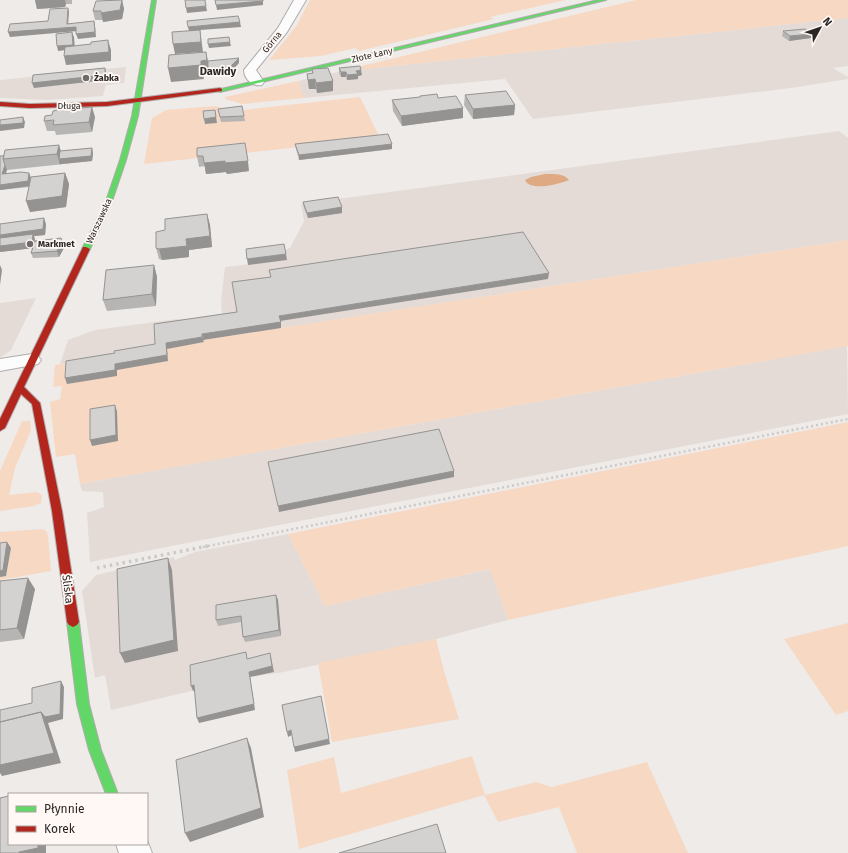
<svg xmlns="http://www.w3.org/2000/svg" width="848" height="853" font-family="'Fira Sans',sans-serif">
	<rect width="100%" height="100%" fill="#eeebe9"/>
	<path fill="#e4dbd6" d="M848,18V66L833,68L848,77V79L791,88L533,119L505,79L304,98L298,81L337,72Z
		M126,67L124,83L106,85L103,96L47,100L0,98V80Z
		M839,131L848,138V240L204,340L116,357L60,364L68,340L95,330L177,319L185,320L222,314L221,302L225,267L287,260L284,250L290,248L304,221L301,204Z
		M36,298L11,350L0,358V303Z
		M847,346L848,414L90,562L87,513L104,507L103,492L82,491L80,484Z
		M288,534L325,606L491,569L508,620L436,639L284,672L250,677L111,710L105,675L95,678L82,591L96,575L174,557L175,560L195,552Z"/>
	<path fill="#f7d8c3" d="M310,0H566L490,17L494,19L359,51L355,48L321,56L269,60L297,25Z
		M636,0H848V18L337,72Z
		M298,81L304,98L242,104L225,99V97Z
		M360,97L380,138L144,164L152,118L166,110L215,106L235,111Z
		M848,240V346L80,484L75,454L56,457L50,402L60,399L62,386L53,387L55,365L204,342L203,340Z
		M22,421H30L31,430L15,468L9,495L37,492L42,495L41,503L34,506L0,511V471Z
		M848,422V546L508,620L490,569L325,606L288,534Z
		M42,529L46,531L48,535L51,571L0,580V532Z
		M848,623V711L836,715L784,639Z
		M436,639L444,671L459,719L332,742L318,663Z
		M472,756L485,795L536,782L552,787L647,762L688,853H577L559,807L498,822L484,795L299,849L287,770L334,757L341,793Z"/>
	<path fill="#dfa983" d="M545,174C553,174 564,173 569,180C560,184 530,192 525,180L531,177Z"/>
	<g fill="none" stroke-linecap="round" stroke-linejoin="round">
		<g stroke="#b0adac" stroke-width="2">
			<path id="lane" d="M32,354L38,356L41,360L38,364L0,371V359Z"/>
		</g>
		<g stroke="#b0adac" stroke-width="2">
			<path id="street" d="M294,0H306L287,32L256,70L264,82L262,85C253,87 244,79 244,70L278,28Z
				M147,840L152,853H119L116,844H147Z"/>
		</g>
		<g stroke="#b0adac" stroke-width="2">
			<path id="fast" d="M152,0H156L138,116L126,160L111,204L90,249L86,251H83L82,249L105,204L120,160L132,116Z
				M598,0H606L220,92L217,90Z
				M73,617L77,619L79,622L89,704L101,750L118,794H106L89,750L77,704L67,622L69,619Z"/>
		</g>
		<g stroke="#b0adac" stroke-width="2">
			<path id="jam" d="M220,88L222,89V91L107,106L30,108L0,106V102L30,104L107,102Z
				M83,247H86L90,249L24,387L40,403L62,511L79,622L77,625L73,627L69,625L67,622L52,511L32,404L21,394L5,428L0,431V419Z"/>
		</g>
		<path stroke="#cbcac9" stroke-width="2.5" stroke-dasharray="2 3" stroke-linecap="butt" d="M203,547L848,419"/>
		<path stroke="#cbcac9" stroke-width="3.5" stroke-dasharray="2.5 4" stroke-linecap="butt" d="M97,568L208,546"/>
		<use href="#lane" fill="#fcfcfc" fill-rule="evenodd"/>
		<use href="#street" fill="#fcfcfc" fill-rule="evenodd"/>
		<use href="#fast" fill="#63d668" fill-rule="evenodd"/>
		<use href="#jam" fill="#b3261e" fill-rule="evenodd"/>
	</g>
	<path fill="#b6b5b3" d="M35,0H72V4H66L65,7L37,9Z
		M122,0L124,9L122,19L103,22V20H95L93,11Z
		M783,31L812,34L811,38L789,41L782,36Z
		M339,68L362,75L358,76V79L347,80L346,77H341L339,73Z
		M312,69L333,81V91L317,93L316,89H309L308,84L307,74H312Z
		M465,95L515,105L514,115L473,119L464,105Z
		M420,96L438,98L463,108V118L402,126L393,111L392,100L420,98Z
		M218,109L244,116L245,121L221,122Z
		M95,117L92,132L56,135L55,131H47L44,121Z
		M295,144H392V149L299,160L296,149Z
		M59,145L61,151L92,148L93,154L92,161L7,170L6,173H29L31,177L65,173L69,184L66,207L30,212L29,187L0,190V156Z
		M197,148L249,171L227,174L226,172L206,174L205,166L199,167L197,156Z
		M303,202L342,207V213L308,218L304,208Z
		M207,214L210,225L212,247L189,250V257L162,260L159,259L156,248L165,230Z
		M46,224L45,235L34,236L35,240V241L64,248L59,257L33,258L31,253L33,248L0,252Z
		M154,265L157,277L156,306L107,311L103,300Z
		M0,581L35,589L24,639L0,642Z
		M276,595L278,600L281,636L245,642L243,637L241,622L218,626L216,620Z"/>
	<path fill="#949392" d="M35,0H65L66,4L65,7L37,9Z
		M122,0L124,9L122,19L103,22L101,13Z
		M263,1V5L217,10L216,5Z
		M206,6L207,11L187,13L186,8Z
		M68,8L69,12L68,27H76L78,31L10,37L8,32L67,24Z
		M94,21L95,26L96,37L78,39L76,34Z
		M240,22L241,27L200,30L203,52L175,54L173,44L189,31L188,27Z
		M72,32L74,37L75,49L58,51L57,46Z
		M812,34L811,38L789,41L790,36Z
		M108,40L111,50V61L66,65L64,56Z
		M230,42L231,46L209,48L208,44Z
		M206,52L209,66L239,58V63L231,72L203,74L204,79L171,82L168,68L201,61Z
		M105,68L106,73V80L34,88L32,83Z
		M361,70L362,75L358,76V79L347,80V75L356,71Z
		M341,72H346V77H341Z
		M315,79L316,89H309L308,80Z
		M333,81V91L317,93L316,83Z
		M515,105L514,115L473,119V109Z
		M92,107L95,117L92,132L89,122Z
		M463,108V118L402,126L401,116Z
		M215,110L217,123L205,124L204,119Z
		M23,117L25,122L24,128L0,131V125Z
		M392,144V149L299,160V155Z
		M59,145L62,156L92,148L93,154L92,161L61,164L60,165L57,154Z
		M225,161H248L249,171L227,174L226,172L206,174L204,163Z
		M5,165L7,170L4,179L2,174Z
		M29,173L31,179L30,186L0,190V184Z
		M65,173L69,184L66,207L30,212L26,201Z
		M342,207V213L308,218L307,213Z
		M207,214L210,225L212,247L189,250V257L162,260L159,249L186,239Z
		M44,218L46,224L45,235L34,236L35,240L34,248L0,252V235Z
		M61,238L64,248L59,257L57,251Z
		M286,254L287,260L248,265L247,259Z
		M0,265L2,270L0,285Z
		M154,265L157,277L156,306L152,294Z
		M549,273L548,279L280,321L279,316Z
		M281,322V328L203,340L202,334Z
		M202,337L204,342L167,349L168,361L117,370V376L67,384L65,378L115,364L166,343Z
		M115,405L117,411L118,441L92,446L90,440Z
		M454,471V477L279,512L278,506Z
		M7,542L11,548L6,576L0,577V571Z
		M168,558L172,570L178,651L125,663L120,653Z
		M28,578L35,589L24,639L17,628Z
		M276,595L278,600L281,636L279,630Z
		M270,653L274,672L250,677L255,710L199,723L197,718Z
		M61,681L64,687L63,719L48,723L61,763L2,776L0,773V765L41,712Z
		M194,685L196,690L193,691L191,686Z
		M291,730L292,735L288,737L287,732Z
		M247,738L251,748L264,817L190,842L185,833Z
		M329,739L330,744L295,752L294,747Z
		M38,844H46V853H19V852Z"/>
	<path fill="#d4d2d0" stroke="#949392" d="M122,0L120,10L101,13V11H93L96,1Z
		M185,0H205L206,6L186,8Z
		M215,0H263V1L216,5Z
		M68,8L67,24L94,21L95,32L76,34V27L8,32L10,24L48,21L50,9Z
		M238,16L240,22L188,27L187,21Z
		M805,29L812,34L790,36L783,31Z
		M200,30L201,42L173,44L172,32Z
		M72,32L73,45L57,46L56,34Z
		M229,37L230,42L208,44V39Z
		M108,40L109,52L64,56L65,47L91,44V42Z
		M206,52L207,60L201,61V65L168,68L169,55Z
		M239,58L230,67L208,69V61Z
		M360,66L361,70L356,71L358,74L347,75L346,72H341L339,68Z
		M105,68V75L32,83L33,75Z
		M328,68L333,81L316,83L315,79L308,80L307,74L313,73L312,69Z
		M506,91L515,105L473,109L465,95Z
		M437,94L438,98L456,96L463,108L401,116L392,100L420,97V96Z
		M242,106L244,116L220,117L218,109Z
		M92,107L89,122L53,125L54,120L44,121L45,116L52,115L53,111L57,110Z
		M215,110L216,117L204,119L203,111Z
		M23,117V123L0,125V120Z
		M388,134L392,144L299,155L295,144Z
		M245,143L248,161L225,163V161L204,163L203,156H197V148Z
		M59,145L57,154L3,159L5,150Z
		M92,148L91,156L59,159L60,151Z
		M0,156H4L3,159L5,165L2,174L21,172L29,173L28,181L0,185Z
		M65,173L62,196L26,201L31,177Z
		M338,197L342,207L307,213L303,202Z
		M207,214L210,236L186,239L187,246L159,249L156,248V232L165,230V219Z
		M44,218L43,229L0,235V224Z
		M523,232L549,273L279,316L281,322L202,334V337L166,343L167,355L115,364V370L65,378L66,361L115,353L114,351L155,344L154,324L237,312L232,282L271,277L269,270Z
		M33,234L32,242L0,246V238Z
		M61,238L62,242L57,251L31,253L35,241Z
		M284,244L286,254L247,259L246,249Z
		M154,265L152,294L103,300L106,270Z
		M115,405L116,435L90,440V409Z
		M439,429L454,471L278,506L268,462Z
		M7,542L3,570L0,571V543Z
		M168,558L174,640L120,653L117,569Z
		M28,578L17,628L0,630V581Z
		M276,595L279,630L243,637L241,616L216,620V605Z
		M246,652L247,659L270,653L272,666L249,672L254,704L197,718L194,685L191,686L190,665Z
		M61,681L60,714L45,717L41,712L0,722V710L32,703V688Z
		M321,696L329,739L294,747L291,730L287,732L282,705Z
		M41,712L54,753L0,765V722Z
		M247,738L261,808L185,833L176,760Z
		M9,796V844H38V848L19,852V853H0V798Z
		M437,824L446,853H339Z"/>
	<g fill="#6e6b6a" stroke="#fff8f4" stroke-width="1.5">
		<circle cx="86" cy="78" r="4"/>
		<circle cx="30" cy="244" r="4"/>
	</g>
	<g text-anchor="middle" stroke-width="3.5" stroke-linejoin="round" paint-order="stroke">
		<g font-size="9" fill="#292625" stroke="#fff8f4">
			<text transform="translate(272 42) rotate(-51)" y="3">Górna</text>
			<text transform="translate(372 55) rotate(-13)" y="3">Złote Łany</text>
			<text x="69" y="109">Długa</text>
			<text transform="translate(99 221) rotate(-65)" y="3">Warszawska</text>
		</g>
		<g font-size="9" font-weight="bold" fill="#292625" stroke="#fff8f4" text-anchor="start">
			<text x="94" y="81">Żabka</text>
			<text x="38" y="247">Markmet</text>
		</g>
		<g font-size="11" font-weight="bold" fill="#292625" stroke="#fff8f4">
			<text x="218" y="75">Dawidy</text>
		</g>
		<g font-size="11" fill="#292625" stroke="#fff8f4">
			<text transform="translate(68 589) rotate(83)" y="4">Śliska</text>
		</g>
	</g>
	<rect x="8" y="793" width="140" height="52" fill="#fff8f4" stroke="#a9a4a1"/>
	<rect x="16" y="806" width="20" height="6" fill="#63d668" stroke="#a9a4a1"/>
	<text x="44" y="813" font-size="12" fill="#292625">Płynnie</text>
	<rect x="16" y="826" width="20" height="6" fill="#b3261e" stroke="#a9a4a1"/>
	<text x="44" y="833" font-size="12" fill="#292625">Korek</text>
	<g transform="translate(820 28) rotate(50)" stroke="#fff8f4" stroke-width="3" paint-order="stroke">
	<path d="M0-3L7 15L0 10L-7 15Z" fill="#292625"/>
	<text y="-6" font-size="11" font-weight="bold" text-anchor="middle" fill="#292625">N</text>
	</g>
</svg>
